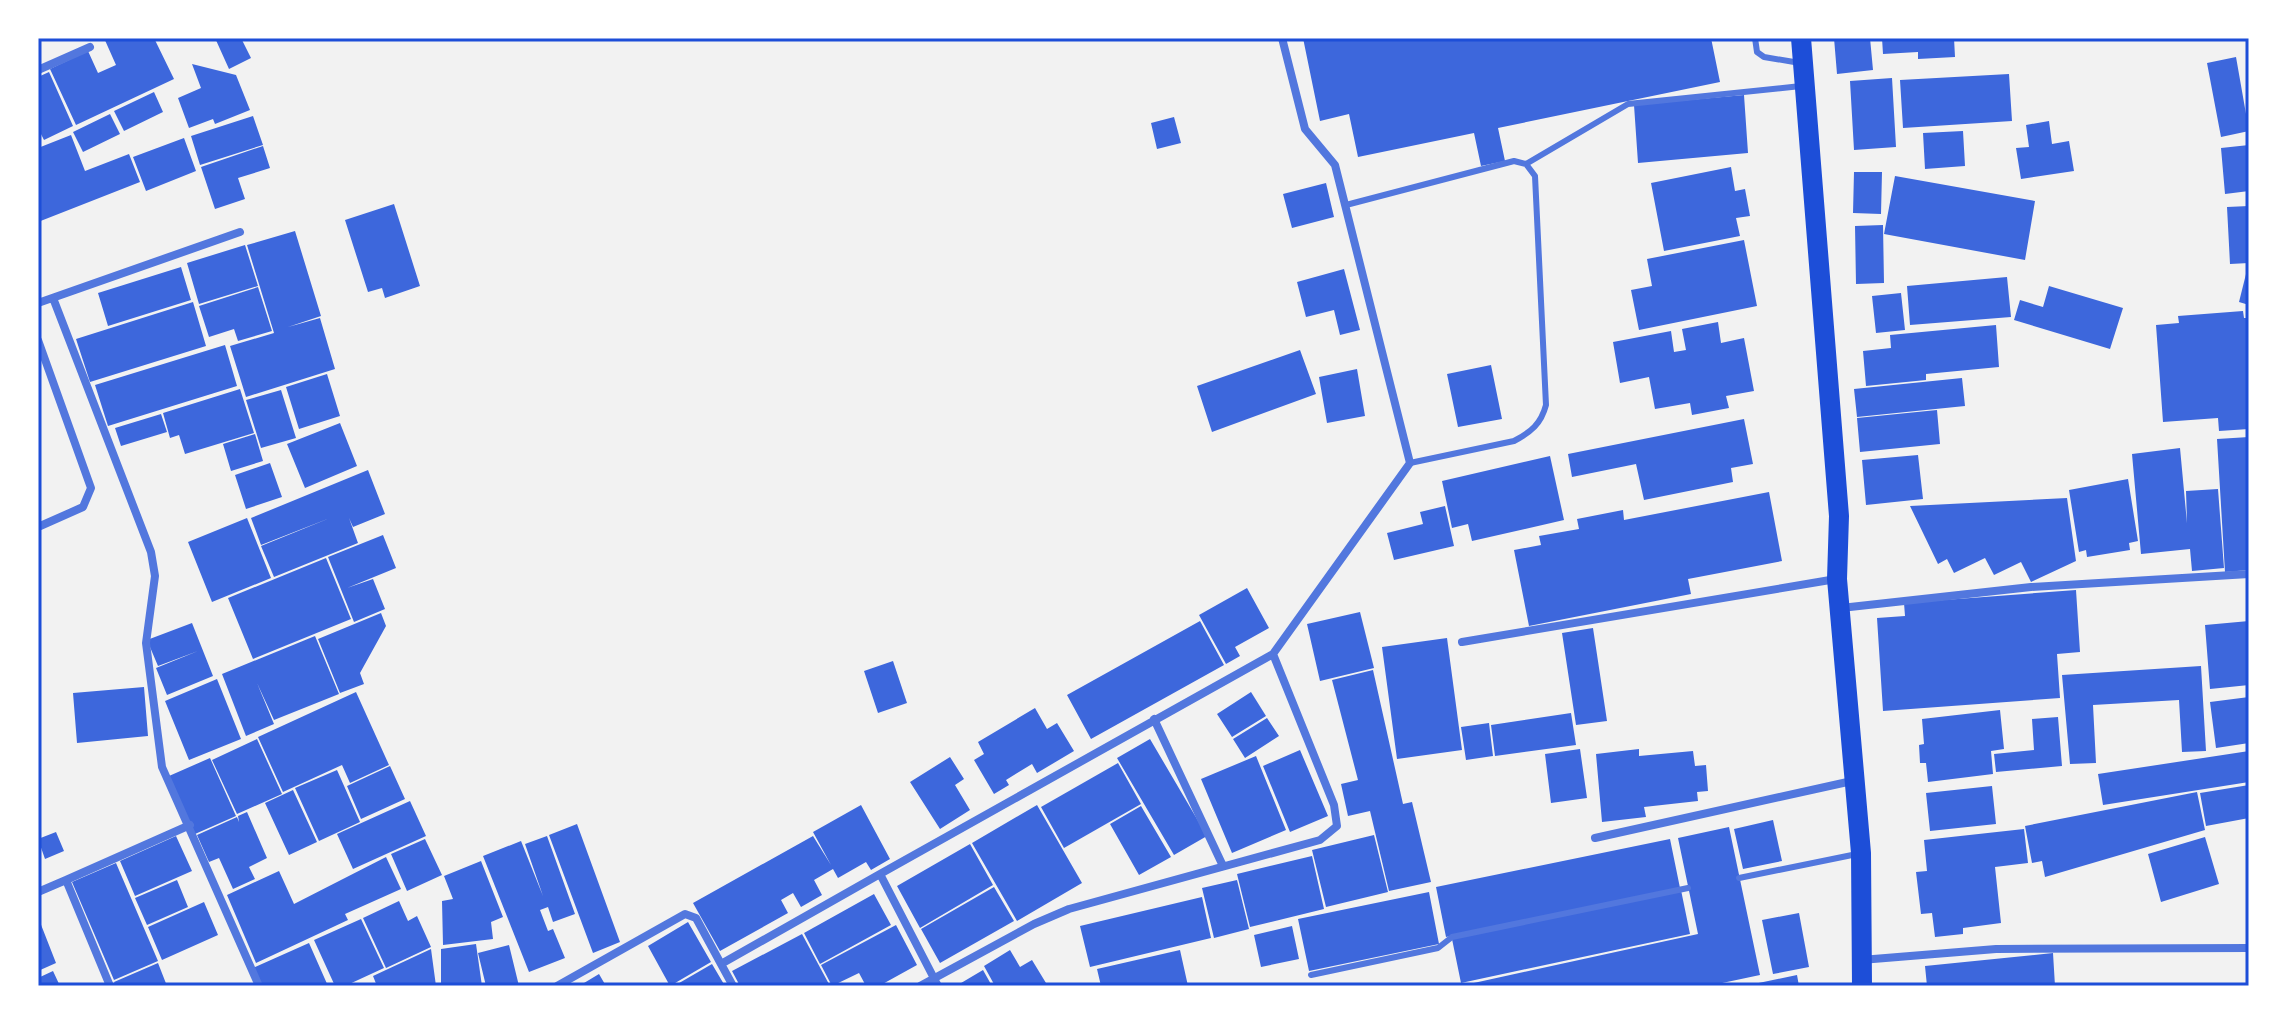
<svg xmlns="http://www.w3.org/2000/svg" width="2287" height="1024" font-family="'Source Sans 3',sans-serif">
	<rect width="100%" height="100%" fill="#f2f2f2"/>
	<path fill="#3d67dc" d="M104,38H154L174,79L76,125L50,69L88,51L98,73L116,65Z
		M215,38H241L251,58L229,69Z
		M1303,38H1711L1720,82L1498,128L1505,161L1481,166L1474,133L1358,157L1349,114L1320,121Z
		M1834,38H1870L1873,70L1837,74Z
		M1882,38H1954L1955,57L1918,59V52L1883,54Z
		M2236,57L2249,131L2221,137L2207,63Z
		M192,64L236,75L250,110L215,124L213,119L189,128L178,98L201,88Z
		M49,72L73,126L44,140L38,128V77Z
		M2009,74L2012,121L1903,128L1900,80Z
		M1892,78L1896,147L1854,150L1850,81Z
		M154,92L163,112L124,131L114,111Z
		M1744,95L1748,153L1638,163L1634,105Z
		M110,114L120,134L83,152L73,132Z
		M253,116L263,145L200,165L191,136Z
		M1174,117L1181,143L1157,149L1151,123Z
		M2049,121L2052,144L2069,141L2074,171L2021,179L2016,148L2029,147L2026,125Z
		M1963,131L1965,166L1925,169L1923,133Z
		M71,135L85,171L129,154L140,182L38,222V148Z
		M184,138L196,171L146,191L133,157Z
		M2249,145V191L2225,194L2221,148Z
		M263,146L270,168L238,178L245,199L215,209L201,167Z
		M1731,167L1735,191L1745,189L1750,216L1736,218L1740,236L1664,251L1651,183Z
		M1854,172H1882L1881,214L1853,213Z
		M1895,176L2035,201L2025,260L1884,234Z
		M1326,183L1334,217L1292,228L1283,194Z
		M394,204L420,286L385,298L382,288L368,292L345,220Z
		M2249,206V263L2230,264L2227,207Z
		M1883,225L1884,283L1856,284L1855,226Z
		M295,231L321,316L288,327L320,318L335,369L246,397L230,346L274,333L247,245Z
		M1744,240L1757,306L1639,330L1631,290L1652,286L1647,259Z
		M245,245L258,286L199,304L187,263Z
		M2248,266L2249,267V305L2239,302Z
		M181,267L191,300L108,326L98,293Z
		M1344,269L1360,330L1340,335L1334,310L1306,317L1297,282Z
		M2007,277L2011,317L1910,325L1907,286Z
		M2049,286L2123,308L2110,349L2014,320L2020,300L2043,307Z
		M258,287L272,331L238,341L234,329L209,337L199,306Z
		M1901,293L1905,330L1876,333L1872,296Z
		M193,302L206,346L90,382L76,339Z
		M2243,311L2244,318H2249V429L2219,431L2218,418L2163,422L2156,325L2179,323L2178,316Z
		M1718,322L1721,343L1744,338L1754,391L1726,396L1729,408L1692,415L1690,403L1655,409L1649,377L1620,383L1613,342L1671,331L1674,352L1686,350L1682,329Z
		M1996,325L1999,367L1926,374V380L1866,386L1863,351L1891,348L1890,335Z
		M225,345L237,386L108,426L95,385Z
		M1300,350L1316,394L1212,432L1197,386Z
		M1491,365L1502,419L1458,427L1447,374Z
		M1357,369L1365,416L1327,423L1319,377Z
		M327,374L340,416L299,429L286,387Z
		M1962,378L1965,406L1857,417L1854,389Z
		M240,389L254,433L185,454L179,435L170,438L163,413Z
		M281,390L296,438L261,448L246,400Z
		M1937,410L1940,444L1860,452L1857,418Z
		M161,414L167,432L121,446L115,428Z
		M1744,419L1753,464L1731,468L1733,482L1644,500L1636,464L1572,477L1568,454Z
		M340,423L357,466L305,488L287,444Z
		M255,434L263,461L231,471L223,444Z
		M2249,437V570L2225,572L2217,439Z
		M2180,448L2187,523L2186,491L2218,489L2224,568L2192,571L2190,549L2141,554L2132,454Z
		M1918,455L1923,499L1866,505L1862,460Z
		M1550,456L1564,520L1472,541L1468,524L1452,528L1442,481Z
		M270,463L282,497L246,509L235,475Z
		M368,470L385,514L353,527L349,518L358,543L274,577L261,546L330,518L261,545L251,518Z
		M2128,479L2138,541L2129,543L2130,550L2087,557L2086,550L2079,552L2069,490Z
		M1769,492L1782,561L1688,579L1691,594L1529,626L1514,550L1541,545L1539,536L1579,529L1577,519L1623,510L1624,520Z
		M2067,498L2076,561L2031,582L2021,562L1994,575L1985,558L1954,573L1947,559L1938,564L1910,506Z
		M1445,506L1454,546L1394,560L1387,533L1423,524L1420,512Z
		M247,518L271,578L212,602L188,542Z
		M383,535L396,568L347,588L373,579L385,609L354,622L328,557Z
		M326,558L351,619L253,659L228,598Z
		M1247,588L1269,628L1235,647L1240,656L1226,664L1199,615Z
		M2076,590L2080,652L2057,654L2060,698L1883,711L1877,618L1905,616L1904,603Z
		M1360,612L1374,668L1320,681L1307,624Z
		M381,613L386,626L360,673L364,684L340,693L318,639Z
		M1200,621L1224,665L1091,739L1067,695Z
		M2249,621V685L2210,689L2205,625Z
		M192,623L213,676L167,695L156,668L198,651L158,666L147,640Z
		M1593,628L1607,721L1576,725L1562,633Z
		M315,636L339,694L274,720L257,683L274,724L246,736L222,674Z
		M1447,638L1462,750L1397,759L1382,647Z
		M893,661L907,703L878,713L864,671Z
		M2201,666L2206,751L2182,752L2179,700L2093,705L2096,763L2070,764L2062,675Z
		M1373,670L1403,804L1412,802L1431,882L1389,891L1370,811L1348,816L1341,784L1358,780L1332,680Z
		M217,679L241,739L189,760L165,701Z
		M144,687L148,736L77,743L73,693Z
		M356,692L389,765L350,783L342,765L283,792L258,737Z
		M1251,692L1266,716L1232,737L1217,714Z
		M2249,697V743L2216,748L2210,702Z
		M1035,708L1047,729L1057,723L1074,751L1037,773L1032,764L1006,780L1009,785L994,794L974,760L984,754L978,742Z
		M2000,710L2004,749L1991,751L1993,774L1928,782L1926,763H1920L1919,745L1924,744L1922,719Z
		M1571,713L1576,745L1495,756L1491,725Z
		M2058,717L2062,766L1996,772L1994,754L2034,750L2032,719Z
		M1267,718L1279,736L1245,758L1233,739Z
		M1489,723L1493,756L1466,760L1461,727Z
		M257,739L282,794L237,814L212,760Z
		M1150,739L1207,836L1174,855L1117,758Z
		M1580,749L1587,798L1551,803L1545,754Z
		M1639,749V756L1693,751L1695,766L1706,765L1708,791L1697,792L1698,801L1644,807L1646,817L1602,822L1596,754Z
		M1300,750L1328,816L1290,832L1263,766Z
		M2249,751V782L2103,805L2098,774Z
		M1256,756L1286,830L1232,853L1201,779Z
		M950,757L964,779L955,785L970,810L940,829L910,782Z
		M210,758L236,816L195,834L169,776Z
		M1118,763L1141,804L1064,848L1041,807Z
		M390,766L405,799L361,819L347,786Z
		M337,770L360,822L319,841L295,788Z
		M2249,785V818L2206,826L2200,793Z
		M1992,786L1996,824L1930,831L1926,793Z
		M293,790L317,842L289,855L265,803Z
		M2197,792L2205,830L2045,877L2042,861L2032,863L2025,826Z
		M410,801L426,836L353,869L337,834Z
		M861,805L890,859L871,870L866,862L838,878L833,869L814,880L822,895L801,907L793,893L781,900L788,913L720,951L693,903L813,836L831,865L813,832Z
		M1037,805L1082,883L1017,921L972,843Z
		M1141,806L1171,857L1139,875L1110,824Z
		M247,812L267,858L249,867L255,879L233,889L219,858L209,862L197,835L237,817L239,822L238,816Z
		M1773,820L1782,861L1743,869L1734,829Z
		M577,824L620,942L593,953L549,835Z
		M1729,827L1760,975L1708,986H1460L1698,934L1678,838Z
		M2024,829L2028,863L1995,867L2001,923L1963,928V934L1935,937L1932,913L1921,914L1916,872L1927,871L1924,840Z
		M56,832L64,851L45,859L38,839Z
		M1374,835L1388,892L1326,907L1312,850Z
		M176,836L192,871L135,896L120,861Z
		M547,836L575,914L553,922L548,907L540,910L548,931L553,929L565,958L529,972L483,856L521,841L543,896L525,844Z
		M2205,837L2219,884L2161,902L2148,854Z
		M425,839L442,875L407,891L391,854Z
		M1670,839L1680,888L1446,937L1436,887Z
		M970,844L993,885L920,928L897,886Z
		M1312,856L1324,909L1250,927L1237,874Z
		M386,857L401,889L345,914L348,920L256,963L227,895L279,871L294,904Z
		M481,861L503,917L491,922L493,939L443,945L442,901L453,899L444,876Z
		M116,863L158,961L114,980L72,882Z
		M177,880L188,907L147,925L135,898Z
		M1237,880L1249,929L1214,938L1202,888Z
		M994,887L1014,921L940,963L921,929Z
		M1681,890L1690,934L1461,983L1452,939Z
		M1429,892L1439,944L1309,971L1298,919Z
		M874,894L891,925L820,964L804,933Z
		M1202,897L1211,938L1090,967L1080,926Z
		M399,901L408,921L417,916L431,947L386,968L363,918Z
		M204,902L218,935L162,960L148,927Z
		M1799,913L1809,967L1773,974L1762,920Z
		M38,917L56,963L38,971Z
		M361,919L384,968L345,986H335L314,940Z
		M688,922L711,962L670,986L648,946Z
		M896,925L917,965L879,986H866L859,973L832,986L821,965Z
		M1292,926L1299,959L1261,967L1254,935Z
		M802,934L830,986H740L732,971Z
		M309,943L328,986H261L253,968Z
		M476,944L482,986H441V949Z
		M509,945L519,986H486L478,953Z
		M431,949L436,986H377L373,976Z
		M1010,950L1020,967L1032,960L1046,983L995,986L984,966Z
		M1180,950L1188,986H1101L1097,969Z
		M2053,953L2055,986H1927L1925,966Z
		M158,963L167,986H116L114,982Z
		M712,964L725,986H674Z
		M983,970L992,986H956Z
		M53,971L60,986H38V978Z
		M599,974L606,986H579Z
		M1797,975L1799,986H1749V985Z"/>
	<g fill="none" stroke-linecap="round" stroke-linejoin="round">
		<path stroke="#5277de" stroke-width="6" d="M1755,38L1757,52L1764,57L1800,63
			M1526,164L1628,104L1801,86
			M1346,205L1514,161L1526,164L1535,176L1546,405C1541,424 1531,432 1514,441L1410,463
			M1739,878L1857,854
			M1311,975L1438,948L1452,937L1688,888"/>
		<path stroke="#5277de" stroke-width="8" d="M38,70L90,47
			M53,298L151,552L155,576L146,643L162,767L259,986
			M38,303L240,232
			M38,340L91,488L83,507L38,527
			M1841,608L2031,587L2249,574
			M1462,642L1836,579
			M1154,719L1223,866
			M1595,838L1852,781
			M38,892L66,880
			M1861,960L1996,949L2249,948
			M721,964L733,986
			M110,986L66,880L190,825
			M557,986L685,914L696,918L721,964L880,874
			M920,986L1034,924L1069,909L1320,840L1337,826L1334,805L1273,654
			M938,986L880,874L1273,654L1410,463L1335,165L1305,129L1282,38"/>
		<path stroke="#1d4ed8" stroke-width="20" d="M1801,38L1839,516L1837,579L1861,853L1862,986"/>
	</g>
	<rect width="2287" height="1024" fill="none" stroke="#ffffff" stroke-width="80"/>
	<rect x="40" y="40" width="2207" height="944" fill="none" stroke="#1d4ed8" stroke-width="3"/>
</svg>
